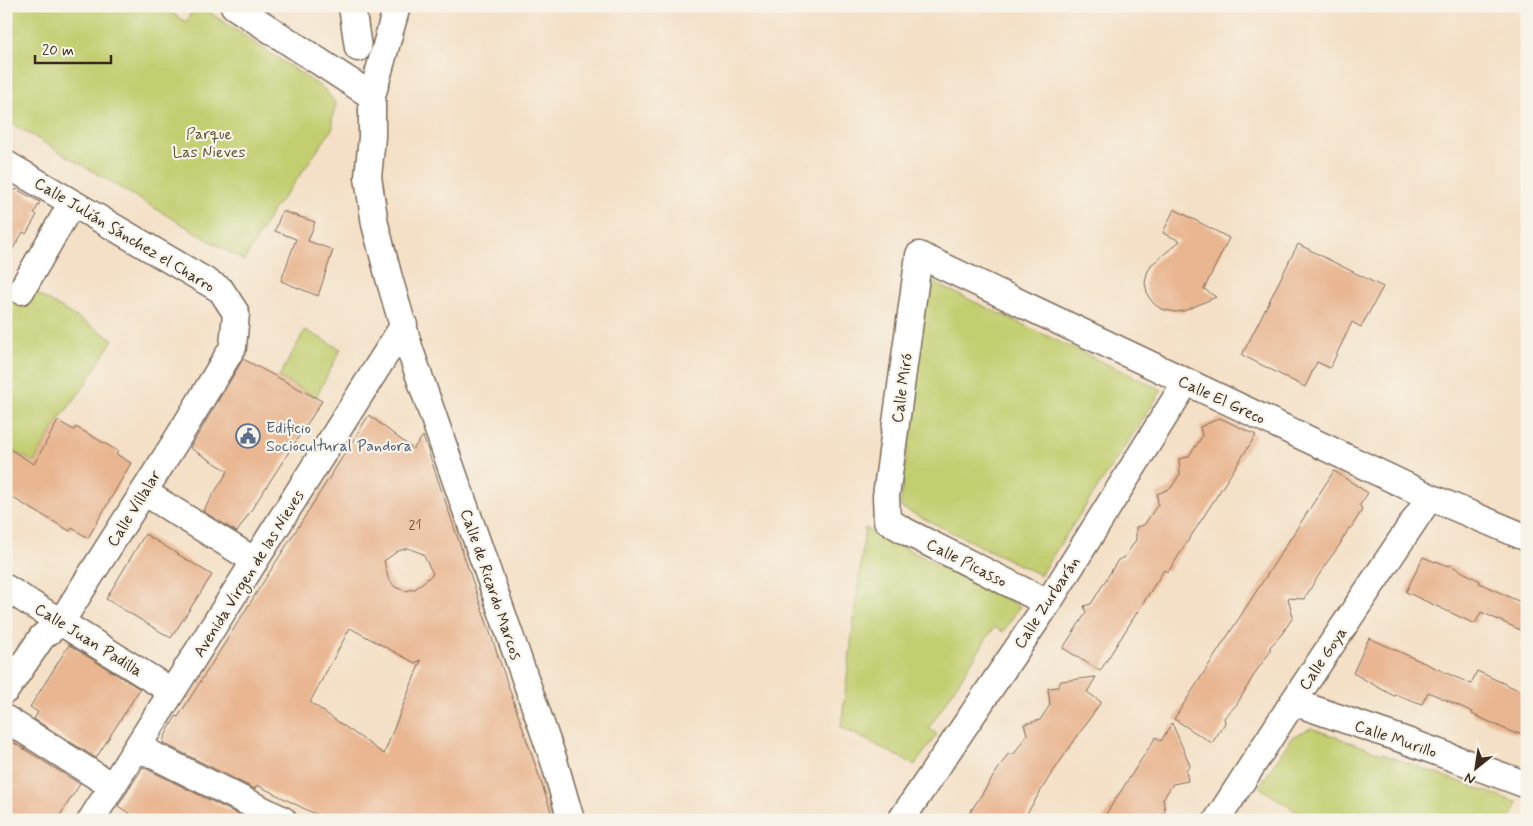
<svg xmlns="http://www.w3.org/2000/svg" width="1533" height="826" font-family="Mynerve,sans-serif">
	<rect width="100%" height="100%" fill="#f7f3e8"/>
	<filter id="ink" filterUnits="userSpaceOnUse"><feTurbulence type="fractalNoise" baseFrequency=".02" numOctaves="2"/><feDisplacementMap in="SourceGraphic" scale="10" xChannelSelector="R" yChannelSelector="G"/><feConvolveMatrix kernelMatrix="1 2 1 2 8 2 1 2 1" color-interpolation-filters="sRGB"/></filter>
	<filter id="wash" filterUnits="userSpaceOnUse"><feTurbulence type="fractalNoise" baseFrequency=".0096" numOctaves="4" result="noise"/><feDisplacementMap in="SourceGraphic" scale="20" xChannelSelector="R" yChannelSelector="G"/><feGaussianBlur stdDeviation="1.12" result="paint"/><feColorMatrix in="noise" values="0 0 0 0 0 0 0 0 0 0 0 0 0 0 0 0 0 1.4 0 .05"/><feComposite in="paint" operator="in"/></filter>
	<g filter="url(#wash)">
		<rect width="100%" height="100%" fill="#f4e0c6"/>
		<path fill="#c2ce6f" stroke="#7e7c46" d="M6,6H161L186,22L195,6H200L324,89L336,103L332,120L333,128L293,185L273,210L244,261L6,120Z
			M6,275L113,339L84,387L58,421L34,462L6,447Z
			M928,280L1162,390L1040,575L900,507Z
			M305,330L341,349L316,397L279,377Z
			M865,528L1020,606L1003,632L994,627L929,728L937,734L915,765L841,727Z
			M1311,728L1518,803L1510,820H1309L1259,787L1292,737Z"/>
		<g id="blocks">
			<path fill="#e9b691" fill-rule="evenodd" d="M6,186L14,191L16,189L40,202L34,213L37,215L26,234L23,232L6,260Z
				M1174,209L1229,238L1204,289L1216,297L1184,311L1175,312L1161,309L1154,304L1148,296L1145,283L1147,273L1151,265L1180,241L1163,233Z
				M282,211L315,222L308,241L333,250L318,296L281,281L296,239L275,231Z
				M1298,244L1383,287L1361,327L1352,322L1330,368L1317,362L1305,387L1242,355Z
				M243,359L322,401L237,532L203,511L228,471L190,448Z
				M369,415L413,449L423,436L554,820H327L257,785L255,789L163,743L164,738L176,716L178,717ZM408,548L423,554L433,574L415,589L405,591L395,587L388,578L384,561L398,551ZM350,628L415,663L421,660L384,754L310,702Z
				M1220,418L1256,435L1168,572L1164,570L1100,671L1063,648L1086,613L1084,606L1091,604L1118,560L1124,558L1136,540V527L1144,525L1158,504L1157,494L1171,488L1180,474L1179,459L1188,457L1198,443L1202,436L1200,427Z
				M58,421L74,430L76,427L118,451L116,454L131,463L88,538L72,528L70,531L6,494V447L34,464Z
				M1334,471L1368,493L1360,505L1362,510L1351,528H1349L1339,546L1325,565L1304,599L1288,598L1293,617L1282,634L1270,647V652L1257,670L1237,704L1224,718L1225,723L1212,743L1174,719Z
				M145,534L212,575L171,638L106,599Z
				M1423,557L1435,562L1436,561L1448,566L1450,565L1480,581L1479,583L1527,605V633L1481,612L1475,624L1406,592Z
				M1369,638L1471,684L1477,671L1527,694V737L1517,732L1516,734L1472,714L1473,712L1428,692L1422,704L1397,695L1394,696L1353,673Z
				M69,645L140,689L96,758L34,719L38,712L30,707Z
				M1096,677L1087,692L1101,702L1048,779L1023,820H965L1008,754H1014L1027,734L1024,724L1040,720L1050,705L1048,688L1058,687L1061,681Z
				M1172,723L1190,765L1186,770L1188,781L1173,784L1163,799L1165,811L1159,820H1102L1156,737L1161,741Z
				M6,738L80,784L57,820H6Z
				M143,767L241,816L239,820H139L118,806Z"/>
		</g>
	</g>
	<g filter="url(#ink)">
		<use href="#blocks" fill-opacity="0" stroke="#7c6a59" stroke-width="1"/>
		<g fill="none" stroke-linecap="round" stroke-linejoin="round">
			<g stroke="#7c6a59" stroke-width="29">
				<path id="minor" d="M234,6L372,96
					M352,6L358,48
					M397,6L372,96V137L368,177L375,224L389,278L410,350L554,761L571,820
					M6,164L221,290L236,313L233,347L176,441L61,622L42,637L6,690
					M21,291L72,203
					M144,492L255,561
					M6,588L171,691
					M1048,603L903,530L887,520L886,496L919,255L1430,497L1527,538
					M1293,702L1404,740L1527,785
					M6,719L112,786
					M137,747L283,820
					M91,820L404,325
					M901,820L1048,603L1186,382
					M1217,820L1293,702L1430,497"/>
			</g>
			<use href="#minor" stroke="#fff" stroke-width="26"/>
		</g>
	</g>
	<defs>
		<g id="civic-ring" transform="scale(1.25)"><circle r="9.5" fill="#f7f3e8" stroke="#5c6f8a" stroke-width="1.5"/><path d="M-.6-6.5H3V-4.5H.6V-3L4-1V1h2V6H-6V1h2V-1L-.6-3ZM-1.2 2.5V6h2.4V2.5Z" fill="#5c6f8a"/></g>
	</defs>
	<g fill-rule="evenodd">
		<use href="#civic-ring" x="248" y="436"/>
	</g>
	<g text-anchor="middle" stroke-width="4.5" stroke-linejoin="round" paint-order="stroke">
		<g font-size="14" fill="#664d3b">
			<text x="415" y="529">21</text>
		</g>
		<g font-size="16" fill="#5d5332" stroke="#f7f3e8">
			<text x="209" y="139">Parque<tspan x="209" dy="18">Las Nieves</tspan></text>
		</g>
		<g font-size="16" fill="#3b2a1e" stroke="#f7f3e8">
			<text transform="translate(125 234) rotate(31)" y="6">Calle Julián Sánchez el Charro</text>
			<text transform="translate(901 388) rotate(-82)" y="6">Calle Miró</text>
			<text transform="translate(1222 399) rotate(25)" y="6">Calle El Greco</text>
			<text transform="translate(133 508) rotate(-58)" y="6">Calle Villalar</text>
			<text transform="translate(967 562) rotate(27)" y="6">Calle Picasso</text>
			<text transform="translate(248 573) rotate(-58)" y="6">Avenida Virgen de las Nieves</text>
			<text transform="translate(492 584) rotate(71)" y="6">Calle de Ricardo Marcos</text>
			<text transform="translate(1046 602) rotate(-57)" y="6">Calle Zurbarán</text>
			<text transform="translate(89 639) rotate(32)" y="6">Calle Juan Padilla</text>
			<text transform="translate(1322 658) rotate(-56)" y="6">Calle Goya</text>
			<text transform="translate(1396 738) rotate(19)" y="6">Calle Murillo</text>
		</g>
		<g font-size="16" fill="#4e5e75" stroke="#f7f3e8" text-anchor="start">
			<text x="266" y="433">Edificio<tspan x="266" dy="18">Sociocultural Pandora</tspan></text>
		</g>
	</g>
	<rect width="1533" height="826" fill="none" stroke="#f7f3e8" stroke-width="25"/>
	<g transform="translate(1476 768) rotate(210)" stroke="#f7f3e8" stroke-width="4" paint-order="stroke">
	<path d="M0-4L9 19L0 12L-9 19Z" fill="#3b2a1e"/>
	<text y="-8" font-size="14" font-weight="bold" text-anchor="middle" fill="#3b2a1e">N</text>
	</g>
	<path d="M35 55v8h76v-8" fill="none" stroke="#3b2a1e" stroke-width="2.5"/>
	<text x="42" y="55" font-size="15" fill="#3b2a1e" stroke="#f7f3e8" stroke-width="4" paint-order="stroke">20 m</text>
</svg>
